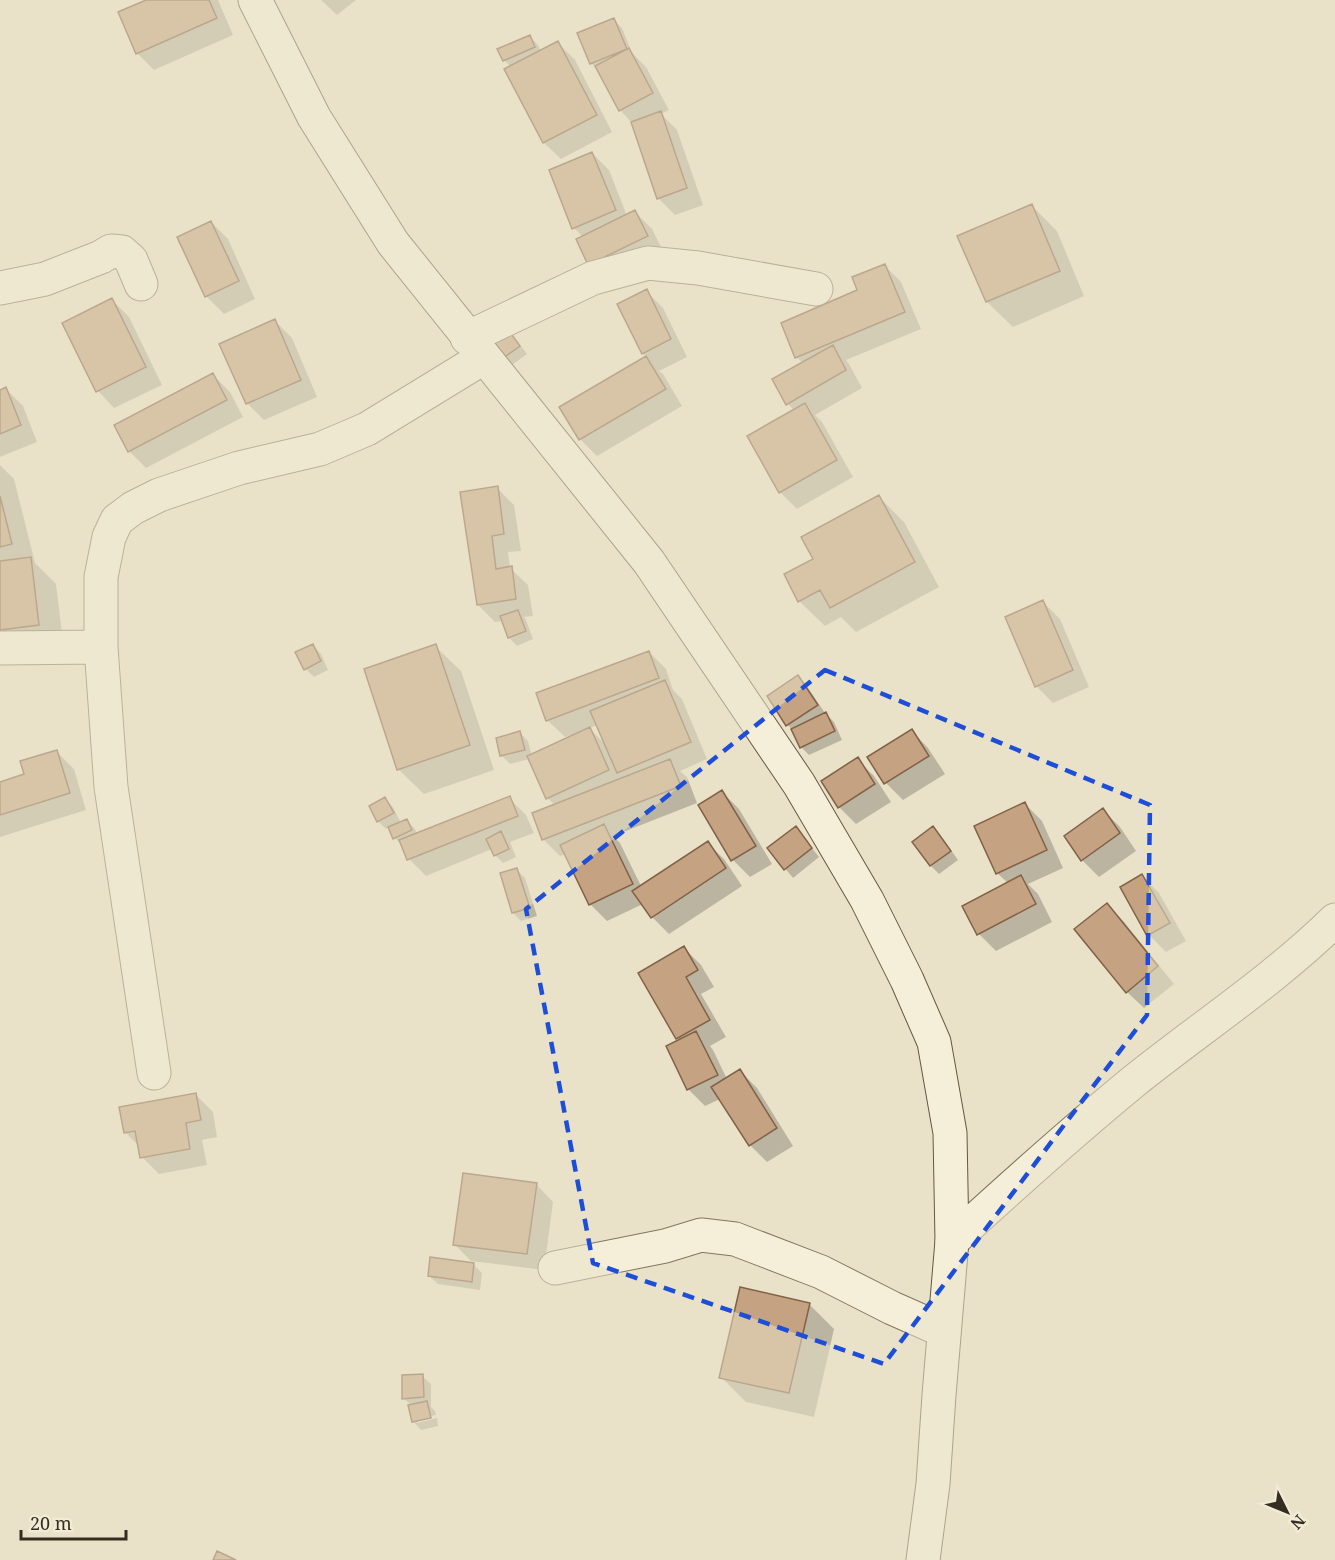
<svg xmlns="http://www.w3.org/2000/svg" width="1335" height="1560" font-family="'Noto Serif',serif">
	<rect width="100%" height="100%" fill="#eae2c8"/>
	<path fill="#0003" fill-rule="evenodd" d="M150,0H218L233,35L154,70L137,53Z
		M321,0H356L337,15Z
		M614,20L622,28L632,53L646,67L669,110L661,114L677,130L703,205L675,215L658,198L632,123L620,110L599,71L591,63Z
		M530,37L538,45L541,52L558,43L575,60L612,132L561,159L544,143L506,70L511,67L504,60Z
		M592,153L609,170L627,216L635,212L652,229L664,253L606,281L583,237L574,228Z
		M1032,206L1057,231L1084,296L1013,327L987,302L959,237Z
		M211,222L228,239L255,299L224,314L207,297L179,237Z
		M884,265L901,282L921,329L846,360L849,364L862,388L815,415L822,422L853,477L797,509L780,492L795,411L788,404L803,363L796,357Z
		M646,291L663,308L687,357L659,371L663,374L682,406L597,456L580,439L561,407L647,357L643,353Z
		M112,300L129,317L162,385L114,408L98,391L64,324Z
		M275,321L292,338L317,397L264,420L247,403Z
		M512,334L527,354L508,368L485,340Z
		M213,375L230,392L243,417L146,468L129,451Z
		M6,389L23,406L37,442L0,457V391Z
		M0,465L14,479L35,563L56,584L64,650L0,658Z
		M497,488L514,505L521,551L508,552L510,568L528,585L533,616L524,617L526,620L533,639L517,646L509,638L503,621L495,622L478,605Z
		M879,497L904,522L939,587L856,632L841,617L825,626L799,601L815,559Z
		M1043,602L1060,619L1089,687L1053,703L1036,686Z
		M313,645L321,654L328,670L314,677L306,669Z
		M435,646L461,671L494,770L424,794L398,769Z
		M649,652L666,669L673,690L682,699L707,759L680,771L687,777L697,803L613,836L620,843L641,886L707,843L724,859L742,886L669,934L652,917L643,904L607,921L590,904L566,854L560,856L543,839L555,805L547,798L529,759L510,764L502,756L498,739L520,733L528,741L532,756L572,737L571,735L565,737L547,720ZM598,725L606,745L589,728Z
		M798,677L806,685L825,713L834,722L842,740L809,755L801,747L793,731L788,725L769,696Z
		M912,731L928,748L945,774L903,800L886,783L869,757Z
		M57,752L74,769L86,810L0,837V783L26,775Z
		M857,759L874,776L891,802L856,824L839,807L823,782Z
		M722,792L739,809L772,864L750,877L733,860L700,806Z
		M509,798L526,815L534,833L510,842L516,857L503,863L495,855L492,849L426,876L409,859L404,847L395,838L390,827L386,829L378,821L371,807L385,799L393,807L401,823L406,820L415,829L417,835Z
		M1025,804L1042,821L1063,868L1028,884L1038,894L1052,922L996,951L979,934L964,906L1008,883L997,873Z
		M1103,810L1120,827L1136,851L1099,877L1082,860Z
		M796,828L819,857L793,878L769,849Z
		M933,828L941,836L958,860L939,874L931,866L914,842Z
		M517,870L525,878L537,916L521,921L513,913Z
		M1142,876L1159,893L1186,941L1166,952L1149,935L1122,887Z
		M1107,905L1124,922L1174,984L1144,1008L1127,992Z
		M684,948L701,965L714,987L701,994L726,1037L710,1046L713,1050L727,1079L740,1071L757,1088L793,1146L767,1162L750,1145L720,1099L705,1106L688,1089L680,1041L677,1038Z
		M196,1095L213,1112L217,1137L202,1140L207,1165L159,1174L142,1157L140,1147L125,1132Z
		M536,1184L553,1202L544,1270L471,1261L454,1244Z
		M474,1265L482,1273L480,1290L438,1284L429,1276Z
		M809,1304L834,1329L814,1417L746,1402L721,1377Z
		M422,1376L431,1384V1407L435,1411L436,1415L417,1419V1423L437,1418L438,1426L421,1430L413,1421L410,1404L403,1398Z"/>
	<path fill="#c4a282" stroke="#816247" stroke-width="1.5" d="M146,0H209L217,18L136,54L118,12Z
		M614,18L627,49L590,64L577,33Z
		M530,35L535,47L503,61L497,49Z
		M558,41L597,115L543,143L504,69Z
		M629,48L653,93L619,111L595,66Z
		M661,111L687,188L657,199L631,122Z
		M592,152L616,210L572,229L549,170Z
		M1032,204L1060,271L986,302L957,236Z
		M635,210L648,236L588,265L576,239Z
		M211,221L239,281L205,297L177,237Z
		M885,264L905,312L795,358L781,323L857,290L852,277Z
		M647,289L671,339L642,354L617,304Z
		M112,298L146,367L96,392L62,323Z
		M275,319L301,380L246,404L219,344Z
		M504,324L520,346L499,361L483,340Z
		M833,345L846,370L786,405L772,379Z
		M646,356L666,389L579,440L559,407Z
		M213,373L227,400L128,452L114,425Z
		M6,387L21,425L0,434V390Z
		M805,403L837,460L779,493L747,436Z
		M498,486L504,534L492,536L496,569L512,566L516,599L477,605L460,492Z
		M879,495L915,562L830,608L820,590L798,602L784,574L813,559L801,537Z
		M0,496L12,544L0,547Z
		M31,557L39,625L0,630V561Z
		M1043,600L1073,670L1035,687L1005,617Z
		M518,610L526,631L508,638L500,616Z
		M313,644L321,661L304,670L295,652Z
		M436,644L470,745L397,770L364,669Z
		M649,651L659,678L546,721L536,693Z
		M798,675L818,705L786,726L767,696Z
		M665,680L691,742L617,773L590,711Z
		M826,712L835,731L800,748L791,729Z
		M590,727L609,770L546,799L527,756Z
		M912,729L929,756L884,784L867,757Z
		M520,731L525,750L500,756L496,738Z
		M57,750L70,793L0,815V782L24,774L20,761Z
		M858,757L875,784L838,808L821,781Z
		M670,759L681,786L542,840L532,813Z
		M722,790L756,846L731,861L698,805Z
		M510,796L518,816L407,860L399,840Z
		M385,797L394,813L377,822L369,806Z
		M1025,802L1047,850L996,874L974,826Z
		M1103,808L1120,833L1081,861L1064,836Z
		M407,819L412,830L393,839L388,827Z
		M604,824L633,884L589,905L560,845Z
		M796,826L812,848L784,870L767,848Z
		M933,826L951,851L930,866L912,842Z
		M501,831L509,849L494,856L486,839Z
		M708,841L726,868L651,918L632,891Z
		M517,868L530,908L512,913L500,873Z
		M1142,874L1170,923L1147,936L1120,887Z
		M1021,875L1036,904L977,935L962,906Z
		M1107,903L1158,966L1126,993L1074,929Z
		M684,946L698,970L686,977L710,1020L676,1039L638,973Z
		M696,1031L718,1075L687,1090L666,1046Z
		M740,1069L777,1128L749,1146L711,1087Z
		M196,1093L201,1120L186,1123L190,1149L140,1158L135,1131L124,1133L119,1107Z
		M463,1173L537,1183L527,1254L453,1245Z
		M430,1257L474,1263L472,1282L428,1276Z
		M740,1287L810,1303L789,1393L719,1378Z
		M423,1374L424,1397L402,1399V1375Z
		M427,1401L431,1418L412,1422L408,1405Z
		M217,1551L236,1560H213Z"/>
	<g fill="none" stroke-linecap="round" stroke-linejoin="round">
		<g stroke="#84755f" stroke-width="35">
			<path id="street" d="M0,288L45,279L101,257L111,251L122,252L131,260L141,284
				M467,338L593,278L648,263L698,268L816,289
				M0,648L101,647
				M154,1073L111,787L101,647V577L109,537L117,520L133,508L159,495L239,468L320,449L367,429L483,358
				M952,1241C1011,1187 1071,1133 1133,1082C1200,1028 1274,980 1335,920
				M555,1268L665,1246L701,1235L735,1239L821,1272L892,1308L944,1331"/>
		</g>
		<g stroke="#665742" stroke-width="35">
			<path id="secondary" d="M255,0L314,117L393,243L649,562L799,784L867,900L907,980L934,1042L950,1133L952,1241L939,1395L933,1484L923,1560"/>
		</g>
		<use href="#street" stroke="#f5efda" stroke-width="33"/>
		<use href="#secondary" stroke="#f5efda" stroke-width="33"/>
	</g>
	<path d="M0 0H1335V1560H0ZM825,670L1150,805L1147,1015L884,1364L593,1263L526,909Z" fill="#eae2c8" fill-opacity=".55" fill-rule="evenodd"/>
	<path fill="none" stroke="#1d4ed8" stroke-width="4.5" stroke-dasharray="12 8" stroke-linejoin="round" d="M825,670L1150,805L1147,1015L884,1364L593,1263L526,909Z"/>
	<g transform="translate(1287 1512) rotate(133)" stroke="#f2ecd7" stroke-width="4.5" paint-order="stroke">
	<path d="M0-4.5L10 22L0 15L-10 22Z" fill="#362d21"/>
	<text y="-9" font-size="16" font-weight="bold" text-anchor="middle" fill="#362d21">N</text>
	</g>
	<path d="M21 1530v9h105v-9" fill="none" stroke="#362d21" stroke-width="3"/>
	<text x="30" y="1530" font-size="18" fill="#362d21" stroke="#f2ecd7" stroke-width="4.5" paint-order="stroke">20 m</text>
</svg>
